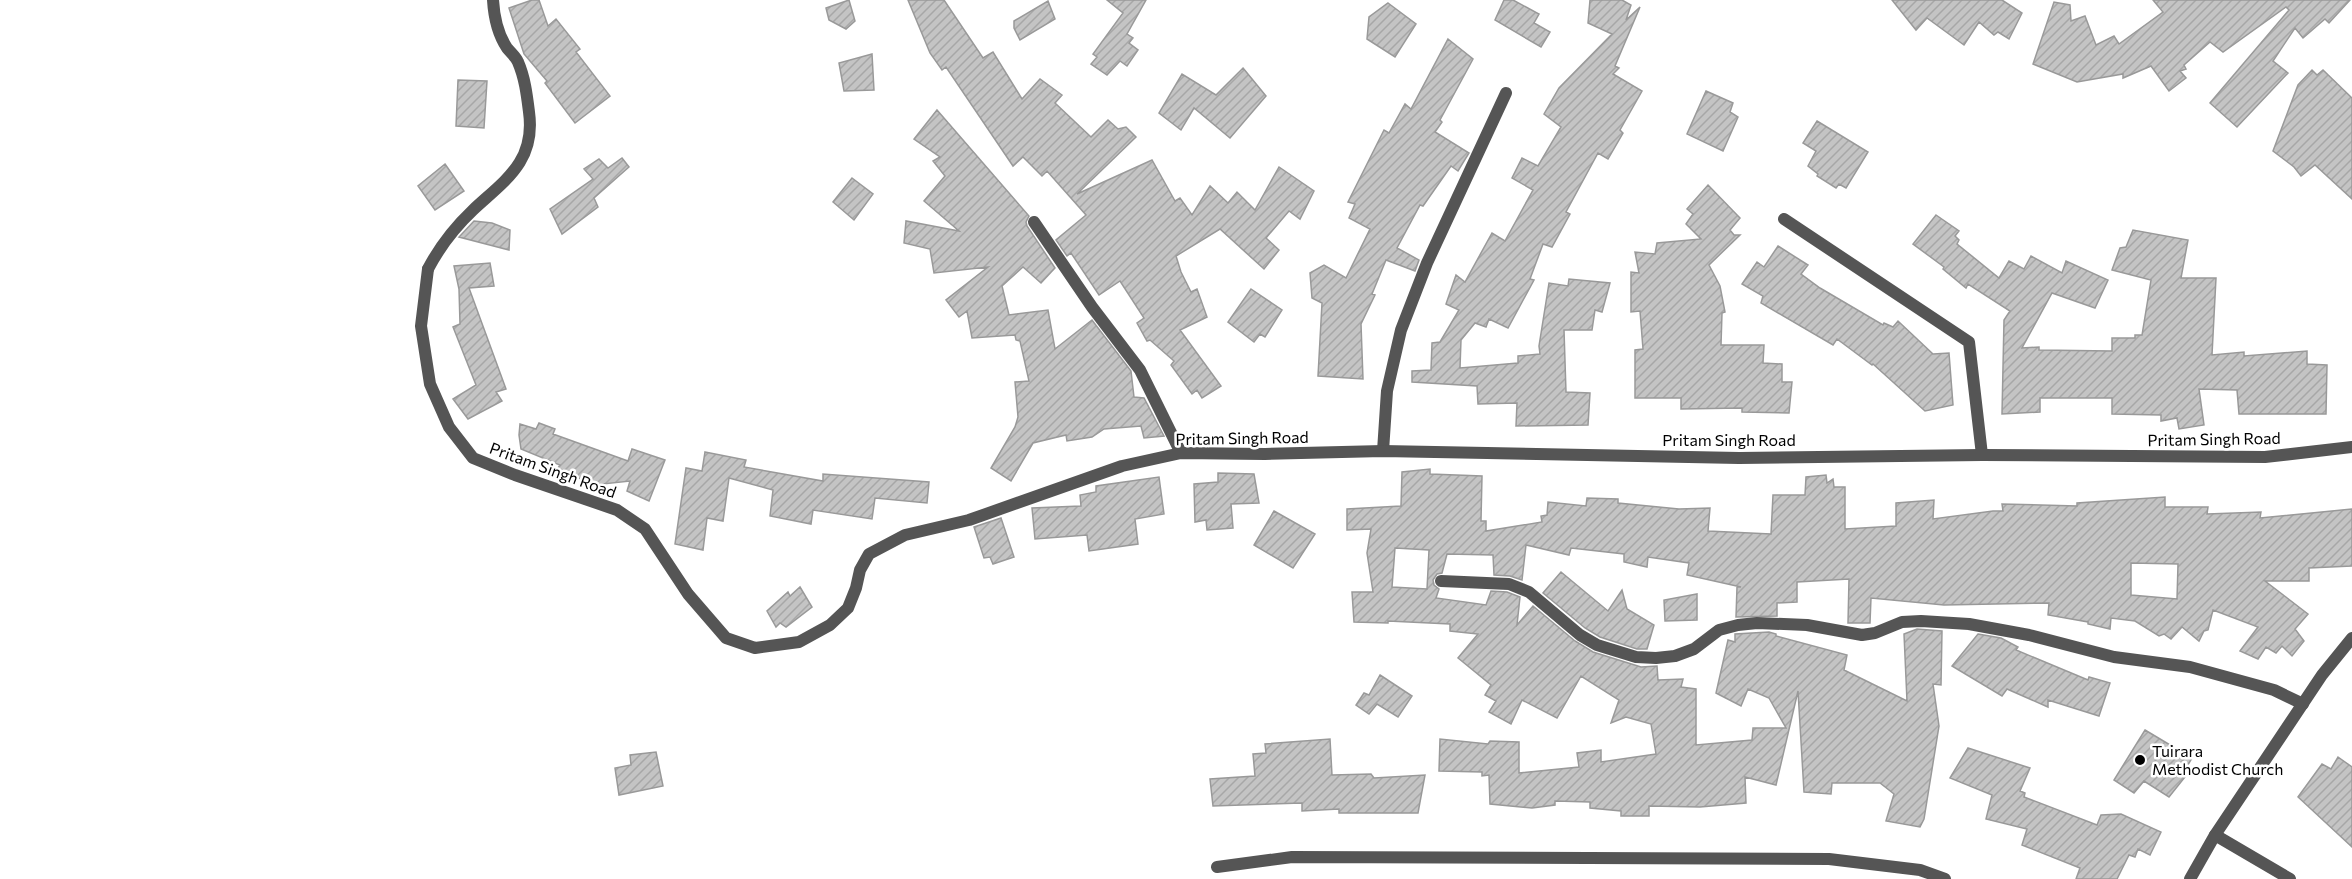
<svg xmlns="http://www.w3.org/2000/svg" width="2352" height="879" font-family="Commissioner,sans-serif">
	<defs>
		<pattern id="building-hatch" width="6" height="6" patternUnits="userSpaceOnUse" patternTransform="scale(1.5)"><rect width="6" height="6" fill="#c4c4c4"/><path d="M-1 1l2-2M0 6l6-6M5 7l2-2" fill="none" stroke="#a7a7a7"/></pattern>
	</defs>
	<rect width="100%" height="100%" fill="#fff"/>
	<path fill="url(#building-hatch)" stroke="#999" stroke-width="1.5" fill-rule="evenodd" d="M532,0H539L548,26L556,19L580,49L576,52L610,96L575,123L545,83L547,81L524,54L509,8Z
		M849,0L855,21L846,29L829,20L826,8Z
		M908,0H944L983,58L993,52L1022,99L1040,79L1062,95L1055,103L1091,137L1108,120L1118,129L1126,127L1136,137L1077,194L1152,160L1175,201L1180,198L1192,215L1210,186L1228,203L1237,192L1255,210L1279,167L1314,191L1300,219L1289,211L1266,238L1279,250L1264,269L1220,229L1176,256L1181,272L1191,292L1197,289L1207,317L1180,330L1221,386L1202,398L1197,390L1192,394L1171,365L1174,361L1150,340L1147,341L1137,323L1144,318L1120,281L1099,295L1071,253L1067,256L1056,240L1086,215L1047,171L1042,176L1023,157L1013,166L946,67L942,70L930,53Z
		M1107,0H1146L1127,34L1133,38L1129,43L1138,50L1127,66L1120,61L1107,75L1091,64L1097,57L1093,54L1123,13Z
		M1504,0H1513L1539,14L1534,23L1550,32L1541,47L1495,20Z
		M1590,0H1622L1631,5L1626,20L1640,7L1615,66L1619,68L1613,74L1642,91L1620,130L1623,133L1608,159L1598,153L1566,212L1570,214L1552,247L1543,244L1530,279L1534,280L1508,328L1489,319L1486,327L1475,323L1461,340L1460,368L1518,363V356L1540,354L1539,346L1549,283L1568,286L1569,279L1610,283L1602,312L1595,310L1592,330H1564L1566,392L1590,393L1588,425L1516,426L1517,403L1478,404L1477,386L1412,382V371L1431,370L1432,343L1440,342L1459,310L1446,304L1456,275L1465,282L1492,233L1505,241L1533,190L1512,178L1522,158L1538,166L1561,127L1544,114L1559,88L1612,34L1588,23Z
		M1892,0H2002L2022,13L2009,39L1998,32L1994,35L1979,22L1964,45L1927,18L1916,30Z
		M2153,0H2350L2329,23L2325,19L2303,38L2295,28L2273,61L2288,73L2237,127L2210,103L2289,10L2286,7L2223,52L2210,42L2184,65L2186,69L2180,71L2186,78L2169,91L2151,66L2123,78V74L2077,82L2033,64L2054,2L2070,5L2071,21L2085,16L2096,45L2114,36L2119,44L2163,12Z
		M1048,1L1055,19L1020,40L1014,28V21Z
		M1388,3L1416,24L1395,57L1367,39L1369,17Z
		M1448,39L1473,59L1440,120L1442,122L1435,132L1469,153L1458,171L1451,166L1423,206L1420,205L1397,248L1419,260L1415,271L1386,260L1372,294L1375,295L1361,324L1363,379L1318,376L1322,303L1312,298L1310,273L1324,265L1346,278L1370,229L1349,218L1355,204L1348,202L1384,130L1389,133L1405,104L1411,109Z
		M872,54L874,90L844,91L839,63Z
		M1243,68L1266,96L1230,138L1194,108L1181,130L1159,113L1182,74L1216,95Z
		M2312,70L2317,75L2323,70L2352,98V199L2315,165L2301,176L2294,167L2273,151L2298,85Z
		M458,80L487,81L484,128L456,126Z
		M1706,91L1733,103L1730,112L1738,117L1723,151L1687,134Z
		M937,110L1029,216L1026,222L1027,226L1055,268L1041,283L1023,267L1002,286L1009,315L1048,310L1055,349L1092,320L1131,371L1134,397L1144,398L1164,436L1144,438L1141,426L1104,429L1092,437L1067,441L1066,435L1033,443L1011,481L991,468L1015,427L1018,417L1015,382L1029,381L1020,341L1016,340L1015,335L972,338L967,311L959,317L946,300L988,267L934,273L930,249L904,243L906,221L959,231L924,201L945,176L933,161L940,157L914,139Z
		M1817,121L1868,152L1846,188L1839,184L1836,188L1817,176L1818,174L1808,166L1816,151L1803,143Z
		M622,158L629,167L594,198L598,207L562,234L550,209L593,179L584,169L599,159L608,168Z
		M445,164L464,191L435,210L418,186Z
		M852,178L873,194L854,220L833,202Z
		M1708,185L1740,218L1730,230L1734,235H1740L1709,265L1720,286L1725,312L1722,313L1721,345H1764L1763,363L1782,364V382H1792L1789,413L1742,412V408L1681,409V398H1635V350L1643,349L1640,311L1631,312V272L1639,273L1635,252L1655,254L1657,243L1701,239L1686,224L1693,214L1687,209Z
		M1936,215L1959,231L1955,236L1959,240L1957,244L1999,278L2009,261L2024,269L2031,256L2062,273L2066,261L2108,280L2095,308L2052,293L2022,348L2039,347V350L2112,351V338H2135V335H2142L2151,280L2112,270L2120,248L2126,247L2133,230L2188,240L2181,278H2216L2212,355L2244,352V356L2307,351V364L2327,365L2326,414H2239L2237,390L2199,389L2204,425L2179,429L2177,418L2161,421V415L2112,414V398H2040V412L2002,414L2004,320L2010,311L1968,284L1966,288L1943,269L1944,267L1913,244Z
		M474,221L492,223L510,230L509,250L459,237Z
		M1778,246L1808,265L1801,274L1820,288L1883,325L1884,323L1893,327L1898,321L1933,354L1949,353L1953,405L1925,411L1873,364L1872,365L1837,339L1833,345L1761,303L1763,296L1742,284L1757,262L1764,267Z
		M490,263L494,286L469,288L506,389L496,392L502,401L468,419L453,399L476,385L453,327L460,324L459,289L454,266Z
		M1251,289L1282,310L1265,337L1260,334L1254,342L1228,322Z
		M539,423L555,429L553,434L628,461L632,449L665,460L649,501L627,491L630,481L593,485L558,468L560,465L521,449L519,435L520,424L536,429Z
		M705,452L746,460L744,467L823,481V474L929,482L927,503L875,498L872,519L813,510L811,524L770,516L773,490L729,478L723,521L707,518L703,550L675,544L686,468L702,471Z
		M1430,469V474L1482,476L1481,521H1486V531L1542,522L1541,516L1547,515L1548,502L1586,506L1587,498L1618,499V503L1679,509L1710,508L1708,531L1771,534L1773,495H1805L1806,477L1826,475L1827,483L1833,479L1834,487H1845V529L1896,526V503L1934,500L1933,519L1993,511H2003L2002,504L2077,506V503L2165,497V507H2208L2207,514L2261,512L2260,518L2352,509V566L2309,568V581H2265L2308,614L2295,629L2304,641L2292,656L2282,646L2276,653L2266,647L2258,659L2240,651L2258,627L2213,610L2208,630L2204,631L2199,641L2182,627L2171,639L2164,634L2159,636L2135,621L2111,618L2110,629L2088,624V622L2048,615L2049,603L1944,605L1871,598L1870,623H1848L1849,579L1797,582V602L1777,603V616L1736,617L1737,587H1741L1687,575L1689,563L1648,557L1647,567L1624,562V554L1571,548L1569,555L1526,545L1522,580L1510,576L1494,575L1493,555L1447,554L1442,573L1437,574L1433,580L1434,585L1439,589L1436,598L1486,605L1491,591L1507,592L1520,597L1517,625L1533,606L1575,641L1593,652L1641,667L1657,666L1658,680L1683,679L1681,687L1696,689V745L1752,740L1753,728H1786L1769,698L1748,689L1741,706L1716,693L1728,640L1735,642V634L1769,632L1776,634V636L1847,655L1844,670L1907,701L1904,634L1917,629L1942,631L1941,685L1933,684L1939,726L1924,819L1920,827L1886,821L1894,794L1880,783H1832L1831,794L1804,792L1798,691L1776,785L1745,777L1746,803L1700,807L1649,806V816H1621V811L1590,808V802L1555,801V805L1532,808L1490,804L1489,775L1482,776V772L1439,771L1440,739L1488,744L1490,741L1519,742V773L1579,767L1577,753L1601,750V762L1656,754L1651,724L1626,717L1611,723L1619,700L1581,676L1557,718L1522,700L1511,724L1489,712L1496,701L1485,695L1491,685L1458,658L1478,634L1450,631V624L1388,621V623L1354,622L1352,592H1373L1367,553L1371,529L1347,530V509L1401,506L1402,472ZM1395,548L1429,550L1427,589L1392,587ZM2131,563L2178,564L2177,599L2131,595Z
		M1218,473L1254,474L1259,503L1231,504L1233,528L1207,530L1206,520L1195,522L1194,484L1218,482Z
		M1159,477L1164,514L1135,519L1138,544L1089,551L1087,535L1035,539L1032,508L1081,506L1080,495L1096,492V486Z
		M1274,511L1315,534L1293,568L1254,545Z
		M1001,518L1014,557L993,564L990,557L984,558L974,527Z
		M1561,572L1608,611L1622,590L1627,609L1654,625L1647,649H1637L1600,637L1585,628L1543,593Z
		M800,587L812,607L786,627L780,623L776,627L767,611L788,592L790,596Z
		M1697,594V620L1665,621L1664,600Z
		M1978,634L2001,638L2018,647L2016,650L2088,680L2089,677L2110,683L2099,716L2048,700V707L2007,689L2002,696L1952,666Z
		M1380,675L1412,696L1398,717L1377,704L1369,714L1356,705L1364,693L1369,695Z
		M2145,730L2192,758L2182,775L2185,777L2169,797L2144,781L2134,793L2114,780Z
		M1330,739L1332,775L1371,774L1374,778L1425,775L1418,813H1339V809L1302,811V803L1213,806L1210,779L1255,776L1253,754L1266,753L1265,744Z
		M1968,748L2030,768L2020,791L2025,793L2024,797L2097,825L2101,815L2121,814L2161,832L2150,855L2138,849L2135,857L2129,855L2117,879H2076L2080,868L2022,845L2027,829L1986,819L1992,795L1950,778Z
		M656,752L663,786L619,795L615,768L631,765L630,755Z
		M2338,757L2352,767V847L2298,797L2322,764L2331,769Z"/>
	<g fill="none" stroke-linecap="round" stroke-linejoin="round">
		<path stroke="#555" stroke-width="12" d="M1441,581L1509,584L1529,592L1580,635L1597,645L1636,657L1656,658L1675,656L1694,649L1719,630L1738,625L1757,623L1807,625L1862,635L1875,633L1902,622L1921,621L1969,624L2029,635L2114,657L2190,667L2274,690L2303,704"/>
		<path stroke="#555" stroke-width="12" d="M1784,219L1969,342L1982,455
			M1034,222L1092,307L1140,370L1181,453
			M428,269C440,246 454,228 473,210C504,181 536,162 529,112C527,96 525,78 518,62C516,57 511,53 507,48C497,33 494,17 493,0
			M1383,451L1387,391L1401,330L1427,263L1506,93
			M2215,835L2290,879
			M1217,867L1292,857L1829,859L1920,870L1945,879"/>
		<path stroke="#555" stroke-width="12" d="M428,269L421,326L430,384L449,427L473,458L515,475L617,510L645,529L688,594L726,638L755,648L799,642L830,625L848,608L856,588L860,570L869,554L905,535L969,520L1122,466L1181,453L1265,454L1383,451L1739,458L1982,455L2265,457L2352,447
			M2190,879L2215,835L2322,675L2352,638"/>
	</g>
	<circle fill="#000" stroke="#fff" stroke-width="2" cx="2140" cy="760" r="6"/>
	<g text-anchor="middle" stroke-width="5" stroke-linejoin="round" paint-order="stroke">
		<g font-size="16" fill="#000" stroke="#fff">
			<text transform="translate(1242 438) rotate(-1)" y="6">Pritam Singh Road</text>
			<text transform="translate(2214 439) rotate(-1)" y="6">Pritam Singh Road</text>
			<text x="1729" y="446">Pritam Singh Road</text>
			<text transform="translate(553 470) rotate(20)" y="6">Pritam Singh Road</text>
		</g>
		<g font-size="16" fill="#000" stroke="#fff" text-anchor="start">
			<text x="2152" y="757">Tuirara<tspan x="2152" dy="18">Methodist Church</tspan></text>
		</g>
	</g>
</svg>
